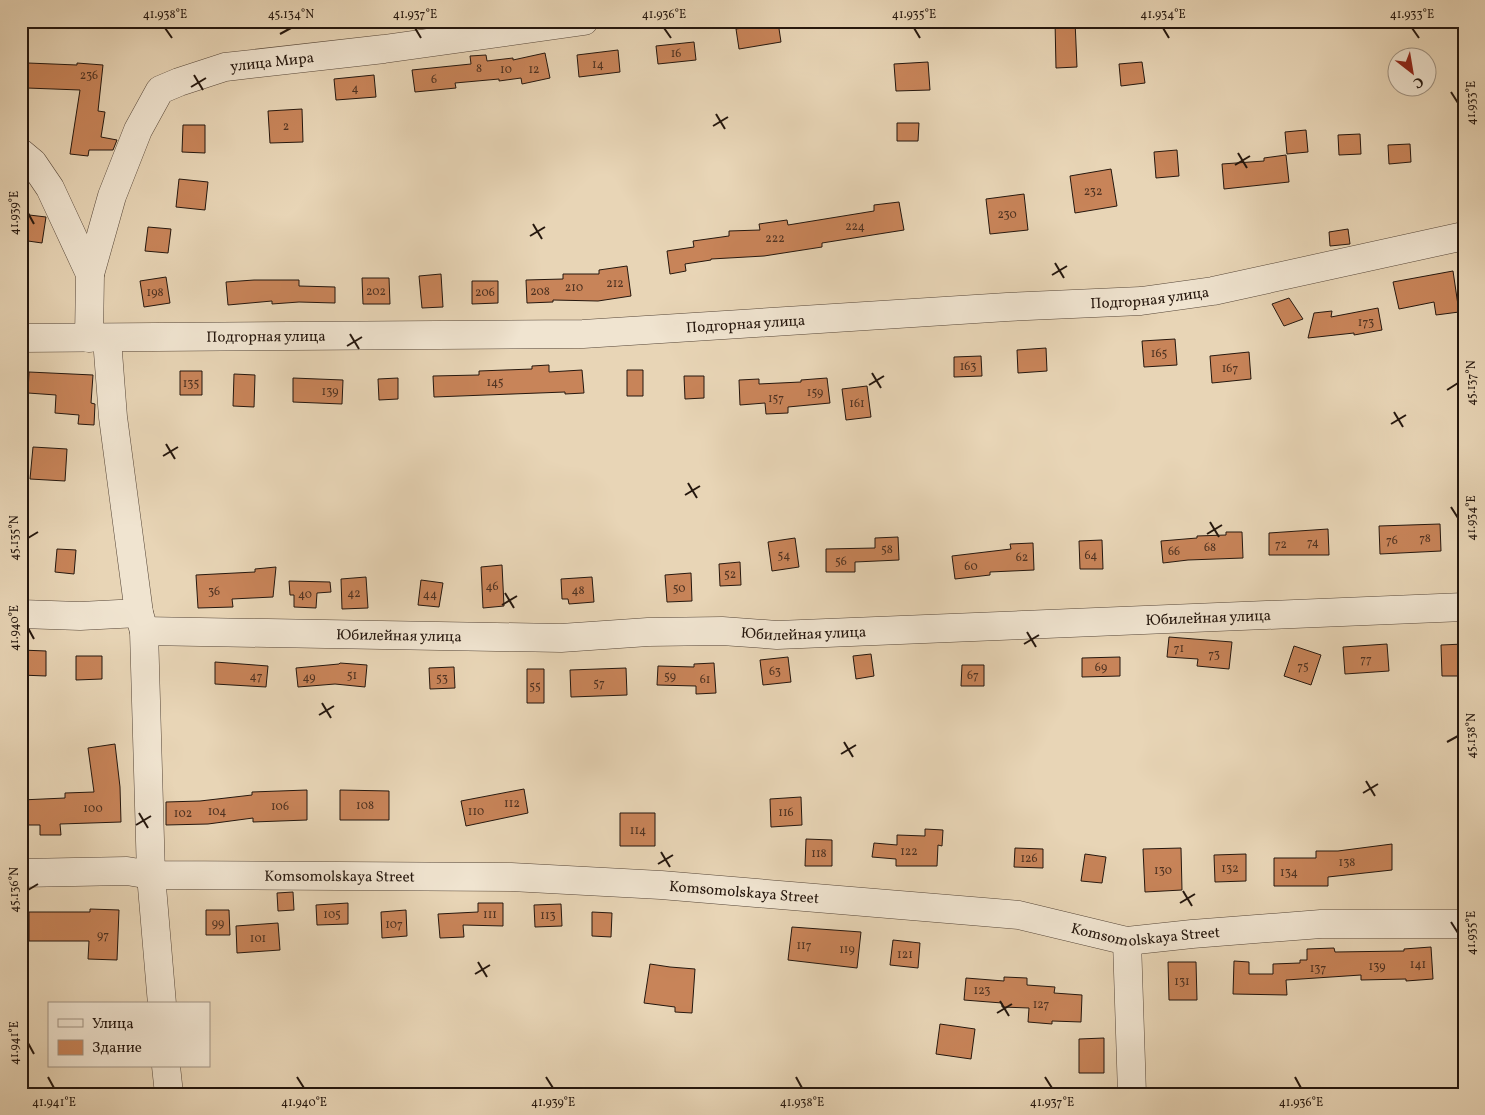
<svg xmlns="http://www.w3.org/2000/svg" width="1485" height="1115" font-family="Vollkorn,serif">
	<rect width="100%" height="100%" fill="#e8d5b6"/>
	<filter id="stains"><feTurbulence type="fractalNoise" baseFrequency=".004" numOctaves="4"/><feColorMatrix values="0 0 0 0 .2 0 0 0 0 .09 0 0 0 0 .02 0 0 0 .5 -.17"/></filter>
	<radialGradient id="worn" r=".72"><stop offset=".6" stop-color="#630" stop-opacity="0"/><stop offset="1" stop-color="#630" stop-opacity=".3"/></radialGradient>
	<path fill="#c88459" stroke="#25170e" d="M1055,21H1075L1077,67L1056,68Z
		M778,22L781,42L739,49L736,29Z
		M694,42L696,60L658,64L656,46Z
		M618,50L620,72L579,77L577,55Z
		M545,53L550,78L522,84L521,78L499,81V79L455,83L456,88L415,92L412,70L471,64L470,56L486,55L487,61L513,58V60Z
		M928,62L930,90L896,91L894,64Z
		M1142,62L1145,83L1121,86L1119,64Z
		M28,63L77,65V63L103,65L98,111L105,112L101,137L117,140L113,150H89L88,156L70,154L80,90L27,88Z
		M374,75L376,97L336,100L334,79Z
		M302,109L303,142L270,143L268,111Z
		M897,123H919L918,141H897Z
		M183,125H205V153L182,152Z
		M1306,130L1308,152L1287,154L1285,132Z
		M1360,134L1361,154L1339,155L1338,135Z
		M1410,144L1411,162L1389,164L1388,145Z
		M1177,150L1179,176L1156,178L1154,152Z
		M1286,155L1289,182L1224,189L1222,164L1264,161V158Z
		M1111,169L1117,206L1075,213L1070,176Z
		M179,179L208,182L205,210L176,207Z
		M1024,194L1028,230L990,234L986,199Z
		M899,202L904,230L822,243V247L764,256L711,259V260L685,264L686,271L670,274L667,251L694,247L693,241L729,236V231L760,230L759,224L787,220L788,225L874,211V205Z
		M21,214L46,217L42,243L21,240Z
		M148,227L171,229L168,253L145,251Z
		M1348,229L1350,244L1330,246L1329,232Z
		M627,266L631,296L598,301L553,300V302L527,303L526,280L563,279V274H599V270Z
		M1453,271L1459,312L1436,315L1434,302L1399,309L1393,282Z
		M441,274L443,307L422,308L419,276Z
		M166,277L170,303L144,307L140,281Z
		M362,278H389L390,304H363Z
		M254,280H299V286L335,287V303L299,302L272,304V301L228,305L226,282Z
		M472,281H498V303L472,304Z
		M1289,298L1303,319L1284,326L1272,304Z
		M1378,308L1382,330L1354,335V333L1308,338L1314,313L1332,311L1331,317Z
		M1175,339L1177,365L1144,367L1142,341Z
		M1046,348L1047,371L1018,373L1017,350Z
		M1249,352L1251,379L1212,383L1210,356Z
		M981,356L982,376L954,377V357Z
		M549,365V372L582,370L584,393L565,394V392L434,397L433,376L479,375V371L532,369V366Z
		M627,370H643V396H627Z
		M180,371H202V395H180Z
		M29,372L93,375L91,403L95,404L94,425L78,424L79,415L55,413L56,395L28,393Z
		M234,374L255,375L254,407L233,406Z
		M684,376H704V398L685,399Z
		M293,378L343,380L342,404L293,402Z
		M398,378V399L379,400L378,379Z
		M827,378L830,403L788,407V413L766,414L765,403L740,405L739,380L759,379V384L801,382V380Z
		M867,386L871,417L846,420L842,389Z
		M33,447L67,449L65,481L30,479Z
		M1440,524L1441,551L1380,554L1379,526Z
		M1328,529L1329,555H1269V533Z
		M1226,532H1242L1243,558L1188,560L1163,563L1161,541L1197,538V536L1226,535Z
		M898,537L899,560L855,562V572H826V549L875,548V538Z
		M795,538L799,567L772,571L768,542Z
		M1102,540L1103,569H1080L1079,541Z
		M1033,543L1034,570L990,572V575L955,579L952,556L1011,549L1010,544Z
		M57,549L76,550L74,574L55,572Z
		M740,562L741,585L720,586L719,564Z
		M502,565L504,606L483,608L481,567Z
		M276,567L273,597L232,599L233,607L198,608L196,575L255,572V569Z
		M691,573L692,601L667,602L665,575Z
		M366,577L368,608L342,609L341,579Z
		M592,577L594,602L569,604L568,599H562L561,579Z
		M421,580L443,583L439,607L418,605Z
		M289,581L330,582L331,592L317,593L316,608L294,607V595H290Z
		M1169,637L1232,642L1229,669L1197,666L1198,659L1167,657Z
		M1387,644L1389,671L1345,674L1343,647Z
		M1464,644V676H1442L1441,645Z
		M1294,646L1321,655L1311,685L1284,676Z
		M21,650L46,651V676L21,675Z
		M871,654L874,676L856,679L853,656Z
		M76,656H102V679L76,680Z
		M788,657L791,682L763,685L760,660Z
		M1120,657V676L1082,677V658Z
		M215,662L268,666L266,687L215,684Z
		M340,663L367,665L365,687L335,684L298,687L296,668L339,664Z
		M714,663L716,693L696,694V686L657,685L658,666L694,667V664Z
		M962,665H984V686H961Z
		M454,667L455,688L430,689L429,668Z
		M626,668L627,695L571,697L570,670Z
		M527,669H544V703H527Z
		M115,744L120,787L121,822L60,824L61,835H40V825H21V800L65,798V793L94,792L88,748Z
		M524,789L528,813L466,826L461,801Z
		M307,790V820L253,822V818L208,824L166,825V802L200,801L252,795V792Z
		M340,790L389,791V820H340Z
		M801,797L802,825L771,827L770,799Z
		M620,813H655V846H620Z
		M925,829L943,830L942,846L938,845L937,866H896V859L872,857L874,843L897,845V835L925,836Z
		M806,839L832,840V866H805Z
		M1392,844V870L1328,877V886H1274V858H1316V851H1338Z
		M1015,848L1043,849V868L1014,867Z
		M1181,848L1182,890L1145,892L1143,849Z
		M1085,854L1106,857L1102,883L1081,881Z
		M1246,854V881L1215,882L1214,855Z
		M293,892L294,910L278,911L277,893Z
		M348,903V924L317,925L316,905Z
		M478,903H503V926L463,925L464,937L440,938L438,914L478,912Z
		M561,904L562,926L535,927L534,905Z
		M90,909L119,910L117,960L88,959L89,941H29V912H90Z
		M206,910H229L230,935H206Z
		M406,910L407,936L382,938L381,912Z
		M592,912L612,913L611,937L592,936Z
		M278,923L280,950L237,953L236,926Z
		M792,927L861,932L857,968L788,960Z
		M893,940L920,943L918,968L890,965Z
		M1431,947L1433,979L1406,981V979L1361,980V975L1286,980L1287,995L1233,994L1234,961L1249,962V974H1273V964L1300,963V960H1307V949L1334,948L1335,952L1404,951V949Z
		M1168,962H1196L1197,1000H1169Z
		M650,964L670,967L695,969L692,1013L675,1012V1007L644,1003Z
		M1004,977L1027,978V985L1055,987L1054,993L1082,995L1081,1022L1052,1021V1024L1028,1022L1029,1008L1002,1007V1003L964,1000L966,978L1004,981Z
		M940,1024L975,1029L971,1059L936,1054Z
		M1104,1038V1073H1079V1039Z"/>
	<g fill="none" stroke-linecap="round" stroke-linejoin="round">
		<g stroke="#564638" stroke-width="29">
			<g id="minor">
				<path d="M21,153L33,163L50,188L90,274L89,338"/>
				<path id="s1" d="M90,274L112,196L138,130L160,90L179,82L225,67L384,49L584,21"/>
				<path id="s2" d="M21,338L583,334L1007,307L1141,301L1213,291L1464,236"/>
				<path d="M107,339L113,417L139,613L144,631L151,875L162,1004"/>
				<path d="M21,614L80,616L139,613"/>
				<path id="s3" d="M144,631L561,638L648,632L722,631L777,635L1464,607"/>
				<path id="s4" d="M21,873L127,871L151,875L511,877L661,885L1019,915L1127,941L1192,934L1321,924H1464"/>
				<path d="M1127,941L1132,1094"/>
				<path d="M166,1066L169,1094"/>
			</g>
		</g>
		<use href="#minor" stroke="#f0e4d0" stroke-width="28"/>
	</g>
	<path fill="none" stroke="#25170e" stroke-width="2" d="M165,28L172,38M415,28L421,38M664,28L671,38M914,28L920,38M1163,28L1169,38M1412,28L1419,38M280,34L291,28M194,75L203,90M191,87L206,78M1451,92L1458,103M716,114L725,129M713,126L728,117M1238,153L1247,168M1235,165L1250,156M28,213L34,224M533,224L542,239M530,236L545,227M1055,263L1064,278M1052,275L1067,266M350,334L359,349M347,346L362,337M872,373L881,388M869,385L884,376M1447,390L1458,383M1394,412L1403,427M1391,424L1406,415M166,444L175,459M163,456L178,447M688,483L697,498M685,495L700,486M1451,507L1458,518M1210,522L1219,537M1207,534L1222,525M28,538L38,532M505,593L514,608M502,605L517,596M28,628L34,639M1027,632L1036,647M1024,644L1039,635M322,703L331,718M319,715L334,706M844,742L853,757M1447,742L1458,736M841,754L856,745M1366,781L1375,796M1363,793L1378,784M139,813L148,828M136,825L151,816M661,852L670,867M658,864L673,855M28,890L38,884M1183,891L1192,906M1180,903L1195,894M1451,922L1458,933M478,962L487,977M475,974L490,965M1000,1001L1009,1016M997,1013L1012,1004M28,1043L34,1054M48,1077L54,1088M297,1077L304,1088M546,1077L553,1088M796,1077L802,1088M1045,1077L1052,1088M1295,1077L1301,1088"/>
	<g text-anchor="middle" stroke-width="4" stroke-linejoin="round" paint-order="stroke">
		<g font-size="12" fill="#4e3221">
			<text x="676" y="57">16</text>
			<text x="598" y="68">14</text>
			<text x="479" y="72">8</text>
			<text x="506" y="73">10</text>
			<text x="534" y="73">12</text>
			<text x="89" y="79">236</text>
			<text x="434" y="83">6</text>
			<text x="355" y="92">4</text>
			<text x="286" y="130">2</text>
			<text x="1093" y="195">232</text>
			<text x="1007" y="218">230</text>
			<text x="855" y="230">224</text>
			<text x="775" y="242">222</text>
			<text x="615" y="287">212</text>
			<text x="574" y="291">210</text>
			<text x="376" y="295">202</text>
			<text x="540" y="295">208</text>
			<text x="155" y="296">198</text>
			<text x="485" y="296">206</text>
			<text x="1366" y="326">173</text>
			<text x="1159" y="357">165</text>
			<text x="968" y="370">163</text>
			<text x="1230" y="372">167</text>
			<text x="495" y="386">145</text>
			<text x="191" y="387">135</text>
			<text x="330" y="395">139</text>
			<text x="815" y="396">159</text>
			<text x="776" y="402">157</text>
			<text x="857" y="407">161</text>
			<text x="1425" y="542">78</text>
			<text x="1392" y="544">76</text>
			<text x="1313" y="546">74</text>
			<text x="1281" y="548">72</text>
			<text x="1210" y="551">68</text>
			<text x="887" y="553">58</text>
			<text x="1174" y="555">66</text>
			<text x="784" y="559">54</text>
			<text x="1091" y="559">64</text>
			<text x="1022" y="561">62</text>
			<text x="841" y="565">56</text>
			<text x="971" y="570">60</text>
			<text x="730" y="578">52</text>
			<text x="492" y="590">46</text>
			<text x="679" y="592">50</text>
			<text x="578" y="594">48</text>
			<text x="214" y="595">36</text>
			<text x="354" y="597">42</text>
			<text x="305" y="598">40</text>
			<text x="430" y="598">44</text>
			<text x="1179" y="652">71</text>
			<text x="1214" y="658">73</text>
			<text x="1366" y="663">77</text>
			<text x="1303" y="670">75</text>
			<text x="1101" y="671">69</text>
			<text x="775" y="675">63</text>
			<text x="352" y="679">51</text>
			<text x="973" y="679">67</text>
			<text x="256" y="680">47</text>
			<text x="670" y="680">59</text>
			<text x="309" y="681">49</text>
			<text x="442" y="682">53</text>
			<text x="705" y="683">61</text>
			<text x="599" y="687">57</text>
			<text x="535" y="690">55</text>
			<text x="512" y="807">112</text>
			<text x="365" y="809">108</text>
			<text x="280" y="810">106</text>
			<text x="93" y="812">100</text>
			<text x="217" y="815">104</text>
			<text x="476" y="815">110</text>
			<text x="786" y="816">116</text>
			<text x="183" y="817">102</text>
			<text x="638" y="834">114</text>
			<text x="909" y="855">122</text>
			<text x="819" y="857">118</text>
			<text x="1029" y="862">126</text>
			<text x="1347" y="866">138</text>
			<text x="1230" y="872">132</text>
			<text x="1163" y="874">130</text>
			<text x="1289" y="876">134</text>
			<text x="332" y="918">105</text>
			<text x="490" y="918">111</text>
			<text x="548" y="919">113</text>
			<text x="218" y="927">99</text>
			<text x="394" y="928">107</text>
			<text x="103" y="939">97</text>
			<text x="258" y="942">101</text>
			<text x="804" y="949">117</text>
			<text x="847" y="953">119</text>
			<text x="905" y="958">121</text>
			<text x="1418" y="968">141</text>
			<text x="1377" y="970">139</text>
			<text x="1318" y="972">137</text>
			<text x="1182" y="985">131</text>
			<text x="982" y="994">123</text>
			<text x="1041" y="1008">127</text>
		</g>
		<g font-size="15" fill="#25170e" stroke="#f0e4d0">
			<text dy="5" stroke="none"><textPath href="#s1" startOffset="314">улица Мира</textPath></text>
			<text dy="5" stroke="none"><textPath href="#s2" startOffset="1130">Подгорная улица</textPath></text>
			<text dy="5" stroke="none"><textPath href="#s2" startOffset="725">Подгорная улица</textPath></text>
			<text dy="5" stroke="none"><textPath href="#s2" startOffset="245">Подгорная улица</textPath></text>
			<text dy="5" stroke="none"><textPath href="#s3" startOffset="1065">Юбилейная улица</textPath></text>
			<text dy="5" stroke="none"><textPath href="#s3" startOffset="660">Юбилейная улица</textPath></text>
			<text dy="5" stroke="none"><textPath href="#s3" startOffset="255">Юбилейная улица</textPath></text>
			<text dy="5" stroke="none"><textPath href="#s4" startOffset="319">Komsomolskaya Street</textPath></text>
			<text dy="5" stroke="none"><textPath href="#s4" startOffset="724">Komsomolskaya Street</textPath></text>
			<text dy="5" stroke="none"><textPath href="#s4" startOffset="1129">Komsomolskaya Street</textPath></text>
		</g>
	</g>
	<rect width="1485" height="1115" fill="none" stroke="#e8d5b6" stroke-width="55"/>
	<rect x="48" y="1002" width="162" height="65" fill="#f0e4d0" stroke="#9f9282"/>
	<rect x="58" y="1019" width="25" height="8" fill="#f0e4d0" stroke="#9f9282"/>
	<text x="92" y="1028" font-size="15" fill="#25170e">Улица</text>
	<rect x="58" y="1040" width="25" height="15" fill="#c88459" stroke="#9f9282"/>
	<text x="92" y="1052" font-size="15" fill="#25170e">Здание</text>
	<g transform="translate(1412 72) rotate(149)"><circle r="24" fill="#f0e4d0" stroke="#9f9282"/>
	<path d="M0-4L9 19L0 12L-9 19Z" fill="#8f2418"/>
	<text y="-8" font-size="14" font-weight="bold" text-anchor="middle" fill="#25170e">С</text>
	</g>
	<rect x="28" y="28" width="1430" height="1060" fill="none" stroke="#25170e" stroke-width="2"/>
	<g font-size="12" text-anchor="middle" fill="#25170e">
		<text x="165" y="18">41.938°E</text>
		<text x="291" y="18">45.134°N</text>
		<text x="415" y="18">41.937°E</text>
		<text x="664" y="18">41.936°E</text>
		<text x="914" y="18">41.935°E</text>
		<text x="1163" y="18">41.934°E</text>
		<text x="1412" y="18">41.933°E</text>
		<text transform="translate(1471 103) rotate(-90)" y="4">41.933°E</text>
		<text transform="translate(14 213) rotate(-90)" y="4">41.939°E</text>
		<text transform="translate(1471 383) rotate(-90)" y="4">45.137°N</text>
		<text transform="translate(1471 518) rotate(-90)" y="4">41.934°E</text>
		<text transform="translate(14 538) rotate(-90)" y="4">45.135°N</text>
		<text transform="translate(14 628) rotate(-90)" y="4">41.940°E</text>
		<text transform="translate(1471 736) rotate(-90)" y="4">45.138°N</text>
		<text transform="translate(14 890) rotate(-90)" y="4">45.136°N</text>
		<text transform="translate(1471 933) rotate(-90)" y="4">41.935°E</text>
		<text transform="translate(14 1043) rotate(-90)" y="4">41.941°E</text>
		<text x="54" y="1106">41.941°E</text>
		<text x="304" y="1106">41.940°E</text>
		<text x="553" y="1106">41.939°E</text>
		<text x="802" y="1106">41.938°E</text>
		<text x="1052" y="1106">41.937°E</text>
		<text x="1301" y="1106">41.936°E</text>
	</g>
	<rect width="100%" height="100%" filter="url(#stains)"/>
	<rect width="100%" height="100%" fill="url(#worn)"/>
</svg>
